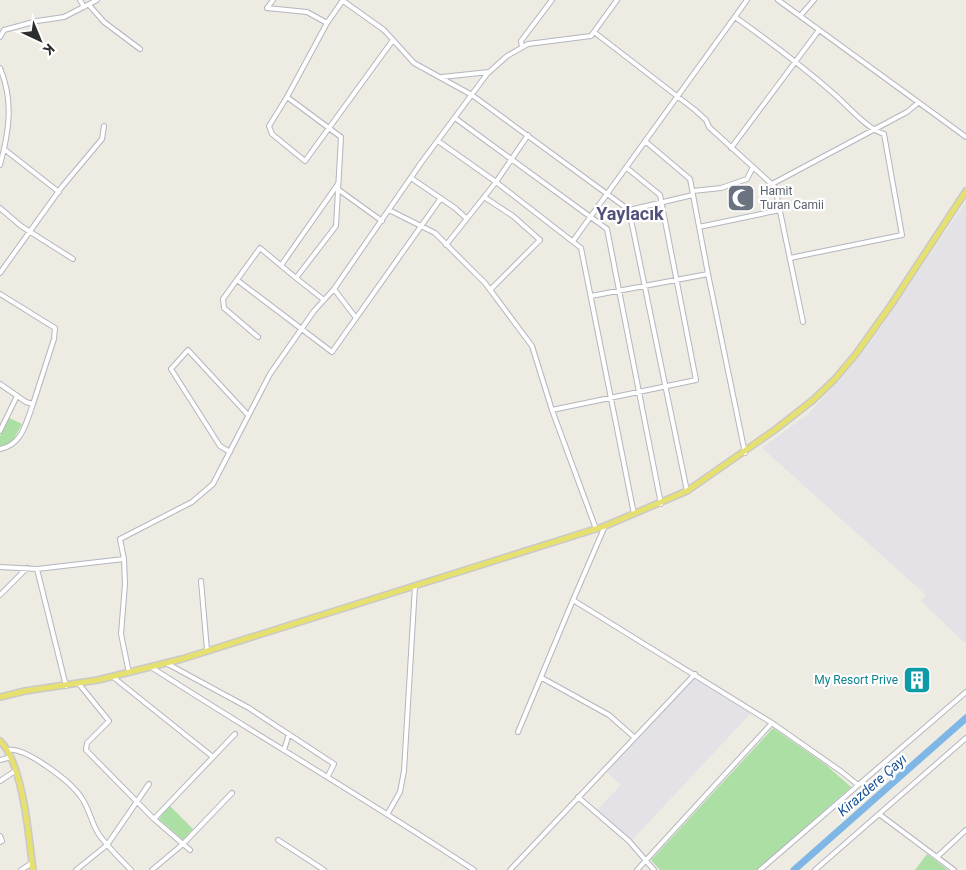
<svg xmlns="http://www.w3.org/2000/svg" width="966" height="870" font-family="Roboto,sans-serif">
	<rect width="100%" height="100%" fill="#edebe2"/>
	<path fill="#e4e1e7" d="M966,202V644L921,601L926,595L762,448L807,415L842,378L870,343Z
		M695,677L751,713L632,840L597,810L621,785L607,772Z"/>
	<path fill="#acdfa3" d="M9,418L22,424L11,444L0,448V436Z
		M773,728L826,765L851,787L757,870H660L651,860Z
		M169,805L193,829L183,840L159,819Z
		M927,854L948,870H915Z"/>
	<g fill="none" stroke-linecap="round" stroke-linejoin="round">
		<path stroke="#7eb6e6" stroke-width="7" d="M794,870L966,718"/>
		<g stroke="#b5b5c0" stroke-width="6">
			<path id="minor" d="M80,0L84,7
				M342,0L384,30L414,63L472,95L629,210L687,491
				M778,0L966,137
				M89,5L104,22L140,49
				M267,8L307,12L327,23
				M267,8L273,0
				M800,16L814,0
				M735,17C769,41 802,66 833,93C848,106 867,129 884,134L902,235L790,258
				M594,32L695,110L706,120L709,127L775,187L803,322
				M0,37L4,30L37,21L64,17L97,0
				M522,47L521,41L552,0
				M0,68C14,101 9,132 0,165
				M442,77L489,72
				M287,97L269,126L272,134L305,161L393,40
				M455,118L607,229L661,504
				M438,141L496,182L581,248L634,514
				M645,141L690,179L708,274L745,453
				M731,148L819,30
				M4,149L59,192
				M411,178L455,208L466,218
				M772,184L907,112L918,103
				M339,190L382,221
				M693,191L721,188L747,179L753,167
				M484,197L513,216L540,240L490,290
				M0,208L21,226L73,259
				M389,210L435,233L485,283L532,346L552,410L596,529
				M629,210L693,195
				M699,227L780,210
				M573,241L747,0
				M446,245L496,182L528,135
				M282,264L338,184
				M0,273L61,188L102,139L104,126
				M237,280L332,352L441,198
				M334,289L356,318
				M0,294L55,328L54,339L33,404L26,402L0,384
				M591,296L708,274
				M324,300L296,278L336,226L341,137L287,97L327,23L343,0
				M258,337L224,308L223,299L260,248L296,278
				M552,410L696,380L660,195L627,168
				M0,431L17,396
				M0,449C22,445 26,423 33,404
				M230,452L220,446L171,369L188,350L248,415
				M605,526L573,600L772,723L842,772L858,785
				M0,567L37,569L124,559
				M37,569L66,686
				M201,581L207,650
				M0,595L27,568
				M166,663L249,708L334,764L328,776
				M151,667C258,736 368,800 474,870
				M129,673L121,634L125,584L124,559L120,539L192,502L213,484L270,374L314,311L334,289L421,163L487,74L507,56L528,44L591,36L617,0
				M113,677L213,757
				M542,678L609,715L634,737
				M79,684L109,721L87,743L86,750L154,819L235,734
				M518,732L573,600
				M8,750C26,747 71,782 81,797C90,809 91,824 100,836C109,848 120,859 131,870
				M284,750L289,734
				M0,760L11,757
				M0,781L15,771
				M578,797L629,841L654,870
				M388,813L400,792L404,771L415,586
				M879,814L954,870
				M0,836L2,841L0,842
				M278,840L324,870
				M190,850L183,844L232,793
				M937,857L966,830
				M21,870L32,863
				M76,870L107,845L149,784
				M152,870L183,844L154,819
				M510,870L695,674
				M637,870L772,723
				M760,870L966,692
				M815,870L966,738"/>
		</g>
		<g stroke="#c9c9c9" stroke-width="8">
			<path id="major" d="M0,697L25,691L98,680L182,659L605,526L687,491L776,429L813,400L834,380L856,354L891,305L966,191
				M0,741C23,763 29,838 33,870"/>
		</g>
		<use href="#minor" stroke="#fff" stroke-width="4"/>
		<use href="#major" stroke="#e6e16e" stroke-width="5"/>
	</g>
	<defs>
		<g id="mosque-square" transform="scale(1.4375)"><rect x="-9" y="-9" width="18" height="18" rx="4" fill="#6b7280" stroke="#fff"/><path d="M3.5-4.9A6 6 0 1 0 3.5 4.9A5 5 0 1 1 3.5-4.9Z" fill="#fff"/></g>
		<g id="building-square" transform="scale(1.4375)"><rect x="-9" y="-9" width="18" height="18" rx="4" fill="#0f9aa8" stroke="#fff"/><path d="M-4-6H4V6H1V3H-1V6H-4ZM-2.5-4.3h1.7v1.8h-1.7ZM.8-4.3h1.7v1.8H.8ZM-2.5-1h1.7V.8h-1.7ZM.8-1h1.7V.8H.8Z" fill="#fff"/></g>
	</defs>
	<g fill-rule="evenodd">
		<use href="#mosque-square" x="741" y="198"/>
		<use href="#building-square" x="917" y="680"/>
	</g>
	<g text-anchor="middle" stroke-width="4.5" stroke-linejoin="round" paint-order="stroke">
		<g font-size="12" fill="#5b616d" stroke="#fff" text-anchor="start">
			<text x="760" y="195">Hamit<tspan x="760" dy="14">Turan Camii</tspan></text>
		</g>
		<g font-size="12" fill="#0d838f" stroke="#fff" text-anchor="end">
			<text x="898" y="684">My Resort Prive</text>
		</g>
		<g font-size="14" font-style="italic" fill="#195296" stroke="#fff">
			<text transform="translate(872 785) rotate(-41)" y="5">Kirazdere Çayı</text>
		</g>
		<g font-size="18" font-weight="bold" fill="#52517b" stroke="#fff">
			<text x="630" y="220">Yaylacık</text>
		</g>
	</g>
	<g transform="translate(40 40) rotate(136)" stroke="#ffffff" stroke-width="4" paint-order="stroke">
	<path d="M0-4L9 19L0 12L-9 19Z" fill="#2e2e2e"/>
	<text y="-8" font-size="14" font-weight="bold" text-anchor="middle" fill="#2e2e2e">K</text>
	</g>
</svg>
